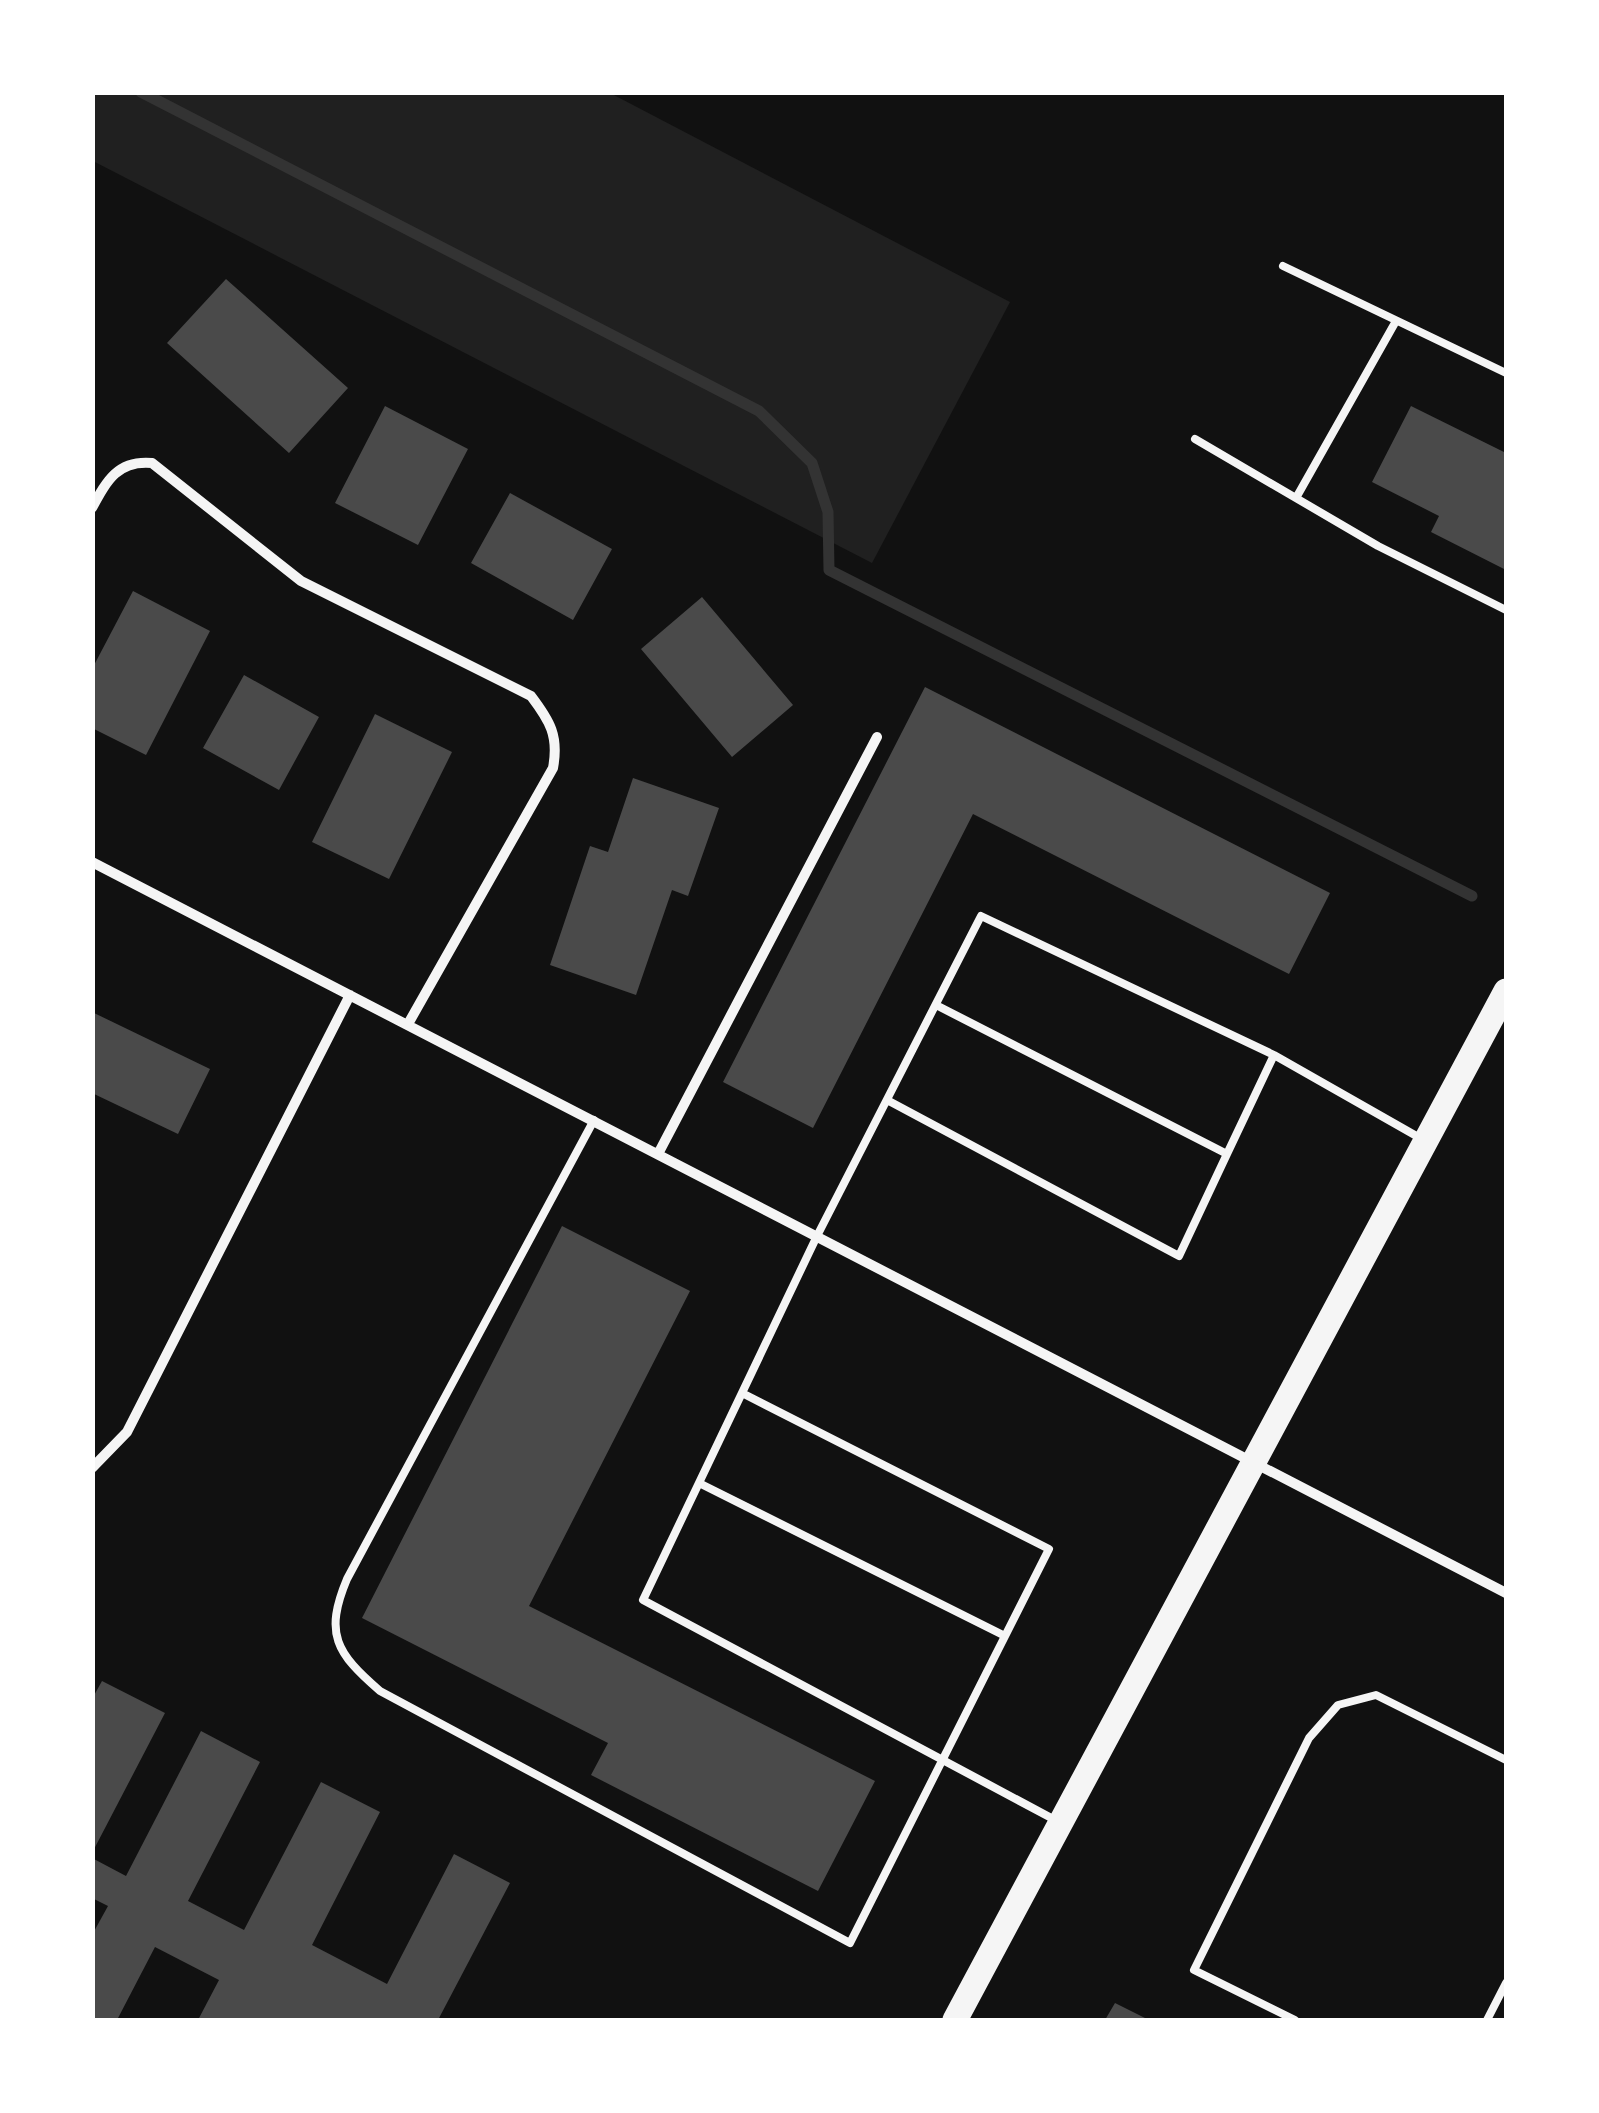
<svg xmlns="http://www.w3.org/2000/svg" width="1599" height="2113" font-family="Karla,sans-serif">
	<rect width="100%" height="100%" fill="#111"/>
	<path fill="#202020" d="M92,93H610L1010,302L872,563L93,161Z"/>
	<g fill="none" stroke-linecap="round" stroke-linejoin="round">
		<path stroke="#333" stroke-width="11" d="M141,92L759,411L812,463L828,512L829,570L1472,896"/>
	</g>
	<path fill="#4a4a4a" d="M226,279L348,388L289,453L167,343Z
		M385,406L468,449L418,545L335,503Z
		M1411,406L1506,453V570L1431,532L1439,516L1372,482Z
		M510,493L612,549L573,620L471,563Z
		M133,591L210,631L146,755L92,728V669Z
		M702,597L793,705L732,757L641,649Z
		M244,675L319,717L279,790L203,748Z
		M925,687L1330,893L1289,974L973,814L813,1128L723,1082Z
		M375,714L452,752L389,879L312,842Z
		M633,778L719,808L688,896L672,890L636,995L550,965L590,846L608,852Z
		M92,1012L210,1069L178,1134L92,1093Z
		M562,1226L690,1291L529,1606L875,1781L818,1891L591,1775L608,1743L362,1618Z
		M102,1681L165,1713L92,1853V1699Z
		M201,1731L260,1762L188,1901L244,1930L321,1782L380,1812L312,1945L387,1984L454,1854L510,1883L438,2020H198L219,1980L155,1947L117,2020H92V1935L108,1906L92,1898V1858L126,1876Z
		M1115,2003L1149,2020H1105Z"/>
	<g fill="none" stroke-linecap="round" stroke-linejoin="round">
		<path stroke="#f5f5f5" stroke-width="8" d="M1283,266L1506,373
			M1195,439L1378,546L1506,610
			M1296,498L1396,321
			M887,1100L1179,1256L1227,1154L936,1005
			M594,1120L347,1579C324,1634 336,1653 380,1691L850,1943L1049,1549L742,1393
			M1227,1154L1274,1055
			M699,1483L1005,1636
			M1057,1821L643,1600L817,1236L981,916L1274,1055L1420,1138
			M1295,2020L1194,1970L1309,1738L1338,1705L1376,1695L1506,1760
			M1487,2020L1506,1983"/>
		<path stroke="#f5f5f5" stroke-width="10" d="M92,508C107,480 118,460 152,463L301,581L531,696C550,721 559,736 553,768L408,1024
			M92,862L1506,1593
			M658,1154L877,737
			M92,1468L127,1432L350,995"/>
		<path stroke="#f5f5f5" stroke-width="25" d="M955,2020L1506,991"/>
	</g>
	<rect width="1599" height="2113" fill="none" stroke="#ffffff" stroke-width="190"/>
</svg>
